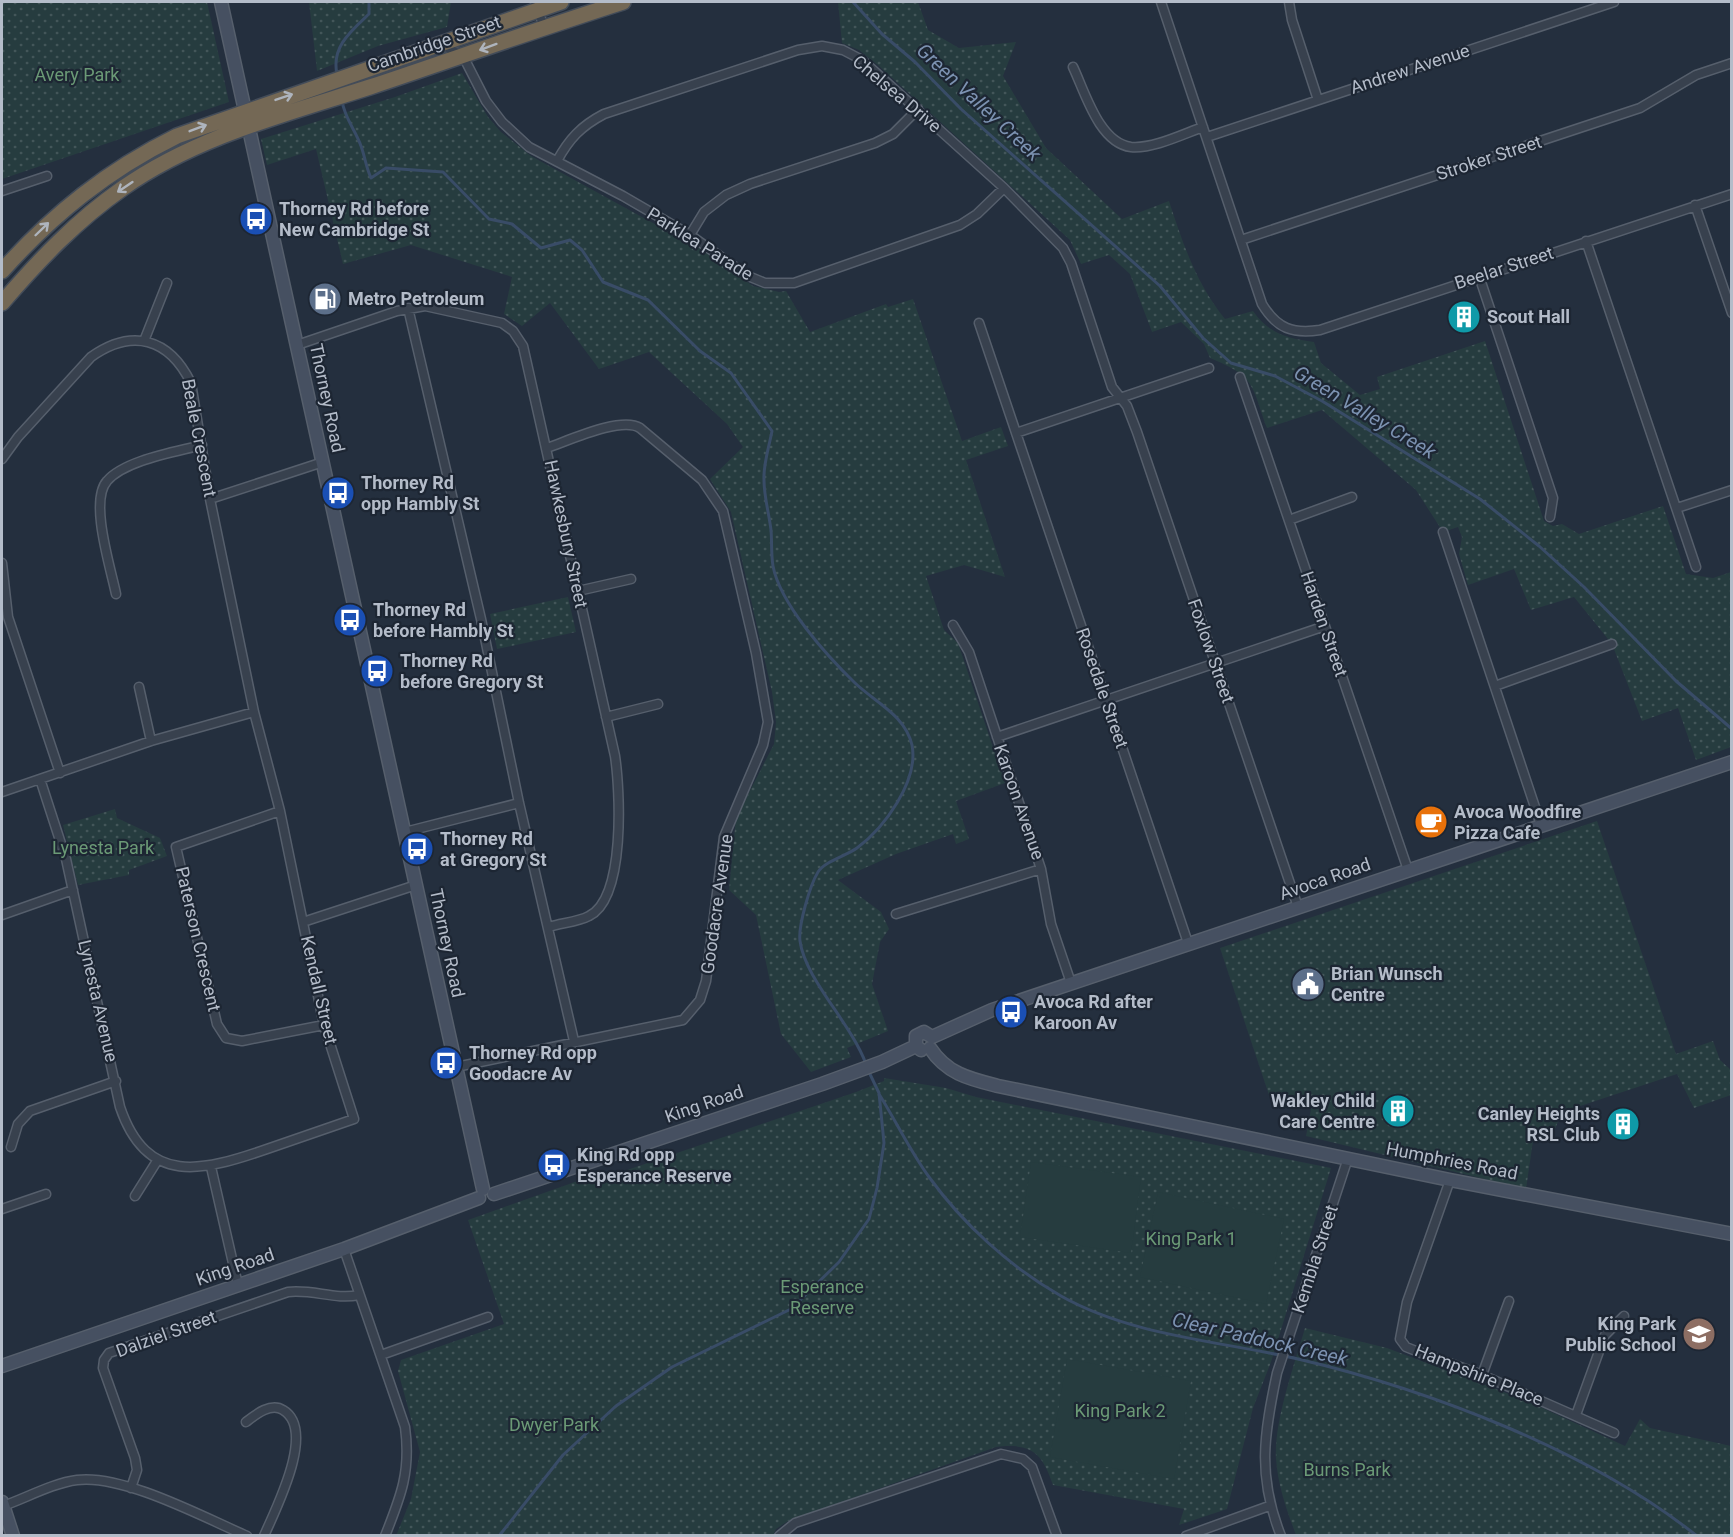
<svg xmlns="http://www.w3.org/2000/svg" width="1733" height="1537" font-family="Roboto,sans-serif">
	<defs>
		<pattern id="grass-dots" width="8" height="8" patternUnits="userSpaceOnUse" patternTransform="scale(1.5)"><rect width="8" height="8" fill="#263c3f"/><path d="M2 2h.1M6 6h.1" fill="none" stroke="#435659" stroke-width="1.8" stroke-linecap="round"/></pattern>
	</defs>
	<rect width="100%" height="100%" fill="#242f3e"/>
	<path fill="url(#grass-dots)" d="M2,2H207L229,102L2,179Z
		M309,2H451L447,27L378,46L317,71Z
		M838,2H918L928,30L959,48L1016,42L1003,76L1046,148L1122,219L1169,201C1183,244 1196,283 1225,319L1253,311C1268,333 1288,339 1314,342L1321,363L1360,395L1380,389L1377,377L1485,341L1544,521L1553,526L1562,524L1579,534L1663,506L1686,574L1713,578L1731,572V747L1696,760L1678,708L1642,721L1612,644L1574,597L1531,610L1514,569L1468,585L1459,554L1462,537L1458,527L1443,532L1416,490L1322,410L1267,428C1251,384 1256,377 1210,358L1204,344L1181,322L1152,332L1130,274L1109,255L1081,264L1070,240L879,66L859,50L842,43Z
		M462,73L488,117L501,132L531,156L702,250L753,286L779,292L786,291L810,332L886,304L888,307L913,299L962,441L1001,427L1008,446L966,460L1005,577L964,565L926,576L944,630L958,643L1005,783L956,801L969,839L956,844L953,834L896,854L838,880L881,912L889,929L880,942L872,984L888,1031L847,1048L851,1057L811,1072L781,1034L756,915L729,890L736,818L774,744L776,722L772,692L731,512L710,479L743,447L727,424L649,352L599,369L550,303L522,326L504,314L512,277L411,245L343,264L316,149L267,165L261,139L395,97Z
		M568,597L576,632L497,649L490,614Z
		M115,809L117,818L160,838L167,856L129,870V875L78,885L63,825Z
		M1597,821L1676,1054L1713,1041L1720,1060L1731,1070V1095L1694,1108L1677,1074L1562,1112L1552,1136L1534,1134L1526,1189L1306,1136L1312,1104L1269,1095L1220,948Z
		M884,1078L946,1088L976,1097L1331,1168L1271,1362L1253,1408L1227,1509L1179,1525L1184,1509L1053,1485C1042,1452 1031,1443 996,1447L788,1521L776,1529L773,1535L396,1536L411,1499L420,1452L398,1371L401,1360L504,1324L468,1220L586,1178L589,1183L856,1092L884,1081Z
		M1305,1328L1387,1348L1527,1401L1625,1446L1640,1419L1650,1428L1731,1446V1535H1296C1287,1511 1278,1486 1276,1459C1274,1421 1294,1366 1305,1328Z"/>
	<path fill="#263c3f" d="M1031,1162L1141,1177L1131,1253L1020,1237Z
		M1158,1192L1284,1219L1266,1304L1140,1277Z
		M1067,1359L1191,1381L1174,1479L1050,1457Z"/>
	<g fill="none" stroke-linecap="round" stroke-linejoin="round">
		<path stroke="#394c67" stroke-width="3" d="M853,2L882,34L915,62L961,109L1160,286L1203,338L1231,363L1275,376L1322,401L1480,499L1539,546L1584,587L1676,681L1732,729
			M337,74C331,47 351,31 369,14V2
			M342,101C345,119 355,129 361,146C365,157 366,167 371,178L386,168L443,172L489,219L512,224L541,248L570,240L582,250L603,282L648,300L700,351L731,373L772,431C769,447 763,465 764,480C764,497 769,513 771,530C772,542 771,554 773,566C780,604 828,657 855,683C876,703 905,715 912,745C919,781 884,828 857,848C846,856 825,861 818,872C810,885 798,926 800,941C805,979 851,1023 866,1064
			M879,1094C896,1121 910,1151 929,1177C963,1224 1010,1267 1061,1296C1132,1336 1220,1341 1298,1359C1430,1390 1590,1451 1697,1536
			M499,1536L563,1455L616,1406L672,1367L791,1309L839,1262L869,1219L877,1188L884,1143L879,1093L868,1070"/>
		<g stroke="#565f6c" stroke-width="11">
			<path id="street" d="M535,2L544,27
				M1161,2L1262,304C1277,329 1293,334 1320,330L1732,194
				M1289,2L1292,20L1318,100
				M440,44L463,56L486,101L502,122L529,147L623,196L690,235L748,276L765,283H794L960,225L977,214L1004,188
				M1073,67C1085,92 1099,143 1131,147C1153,149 1183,134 1203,127
				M1207,137L1614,2
				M557,161C569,139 581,126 604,114L798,50L822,46L843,50L862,60L1004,188L1063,248L1071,263L1112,387L1127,406L1137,432L1298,907
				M2,191L47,176
				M1695,205L1732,313
				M690,235L704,212L726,195L750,184L875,143L893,134L918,109
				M1241,240L1640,108L1696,75L1732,63
				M1586,241L1696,567
				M1479,276L1553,498L1550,517
				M408,308L481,619L519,803L574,1041
				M979,323L1188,943
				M144,341L167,283
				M297,345L397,311L425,306L502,323L513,331L523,346L615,756C620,790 626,898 589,916C578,922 561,923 549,927
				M1240,377L1408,870
				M1016,433L1209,368
				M2,459L18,437L91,357C132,328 169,338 191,383L210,499L254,712L280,811L324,1025L354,1119C325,1129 296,1139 267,1149C203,1171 147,1187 120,1107L66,859L40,779
				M210,499L323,462
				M1677,508L1732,490
				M1289,520L1352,497
				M1443,532L1541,825
				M2,563L8,617L60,773
				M578,591L631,579
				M116,594C111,569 89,501 107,481C125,460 176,452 202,445
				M953,625L969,652L1041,869L1051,924L1071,983
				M1495,686L1612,644
				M139,687L151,741
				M606,717L658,704
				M997,737L1325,626
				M2,792L151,741L254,712
				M280,811L176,847L217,1024L226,1038L242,1041L324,1025
				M405,832L519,803
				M896,914L1041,869
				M2,915L73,890
				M303,922L416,885
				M456,1067L683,1020L700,1000L706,981L724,837L763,745L768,722L756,653L723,511L702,480L640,428C621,416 568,441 547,448
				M11,1147L18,1124L30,1111L116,1081
				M211,1167L238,1285
				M1450,1180L1407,1302L1400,1339L1406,1347L1416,1351L1482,1375L1614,1433
				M135,1196L157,1161
				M2,1209L46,1194
				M344,1249L405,1427C411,1471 401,1496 385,1536
				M381,1355L488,1317
				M1482,1375L1509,1301
				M1576,1415L1605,1335L1624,1316
				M246,1422C255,1415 271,1402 283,1410C317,1430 275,1510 264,1536
				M131,1488L137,1470L135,1458L103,1368L104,1360L109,1353L288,1292C313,1289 335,1300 359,1295
				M3,1506C26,1498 53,1483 77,1480C123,1474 203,1517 247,1536
				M779,1536L795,1523L1001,1454L1023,1459L1032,1467L1057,1536
				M1186,1536L1269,1506
				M1281,1536C1257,1476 1264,1434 1277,1373L1348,1158"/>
		</g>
		<g stroke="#565f6c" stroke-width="15">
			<path id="secondary" d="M221,2L483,1189
				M932,1037L992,1010L1732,762
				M930,1048C947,1074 970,1079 998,1086L1450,1180L1732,1234
				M921,1050L916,1046V1036L924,1032L932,1037
				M494,1194L822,1084L882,1062L916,1046
				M2,1366L344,1249L479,1198
				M2,1502L13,1536"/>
		</g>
		<g stroke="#434c59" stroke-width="18">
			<path id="highway" d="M2,271C53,214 108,170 177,136L561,2
				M2,303C39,260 76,221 123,188C195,137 286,114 370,87C454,59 538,29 623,2"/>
		</g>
		<use href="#street" stroke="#38414e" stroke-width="8"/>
		<use href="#secondary" stroke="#465061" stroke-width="12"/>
		<use href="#highway" stroke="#746855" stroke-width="15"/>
	</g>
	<defs><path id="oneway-shaft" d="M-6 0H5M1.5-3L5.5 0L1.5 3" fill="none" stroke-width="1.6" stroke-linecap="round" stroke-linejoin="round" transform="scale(1.5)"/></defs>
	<g stroke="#aeb4bd">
		<use href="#oneway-shaft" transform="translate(488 47) rotate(160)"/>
		<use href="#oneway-shaft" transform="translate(284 97) rotate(-19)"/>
		<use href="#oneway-shaft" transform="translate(198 128) rotate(-21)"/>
		<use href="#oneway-shaft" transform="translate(125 187) rotate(146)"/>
		<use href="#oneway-shaft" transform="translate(42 229) rotate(-44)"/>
	</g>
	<defs>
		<g id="bus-disc" transform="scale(1.725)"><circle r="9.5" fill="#1a4fb4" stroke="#1d2633"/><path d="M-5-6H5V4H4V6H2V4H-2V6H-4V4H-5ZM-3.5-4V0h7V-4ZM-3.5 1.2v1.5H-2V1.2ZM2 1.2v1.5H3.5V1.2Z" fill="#fff"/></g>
		<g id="fuel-disc" transform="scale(1.725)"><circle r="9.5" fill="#5c6f8a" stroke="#1d2633"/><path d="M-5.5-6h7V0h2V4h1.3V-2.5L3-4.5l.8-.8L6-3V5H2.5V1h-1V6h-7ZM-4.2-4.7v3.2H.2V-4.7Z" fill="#fff"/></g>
		<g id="building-disc" transform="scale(1.725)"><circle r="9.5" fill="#0f9aa8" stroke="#1d2633"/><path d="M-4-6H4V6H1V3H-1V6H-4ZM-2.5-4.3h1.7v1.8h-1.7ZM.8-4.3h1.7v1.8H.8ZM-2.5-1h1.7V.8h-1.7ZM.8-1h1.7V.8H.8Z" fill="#fff"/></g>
		<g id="cafe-disc" transform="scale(1.725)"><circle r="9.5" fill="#e8710a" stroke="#1d2633"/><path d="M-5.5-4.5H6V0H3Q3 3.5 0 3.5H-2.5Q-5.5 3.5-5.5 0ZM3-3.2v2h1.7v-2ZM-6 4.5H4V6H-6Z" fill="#fff"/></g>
		<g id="civic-disc" transform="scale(1.725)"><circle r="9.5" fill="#5c6f8a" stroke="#1d2633"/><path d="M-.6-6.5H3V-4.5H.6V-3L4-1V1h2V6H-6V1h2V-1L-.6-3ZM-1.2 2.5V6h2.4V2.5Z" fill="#fff"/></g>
		<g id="school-disc" transform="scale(1.725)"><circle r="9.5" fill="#8d6e63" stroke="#1d2633"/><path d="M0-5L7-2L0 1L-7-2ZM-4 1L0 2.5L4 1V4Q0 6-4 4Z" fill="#fff"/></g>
	</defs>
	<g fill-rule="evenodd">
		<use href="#bus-disc" x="256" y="219"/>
		<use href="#fuel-disc" x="325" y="299"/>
		<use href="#building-disc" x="1464" y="317"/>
		<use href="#bus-disc" x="338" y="493"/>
		<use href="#bus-disc" x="350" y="620"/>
		<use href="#bus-disc" x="377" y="671"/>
		<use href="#cafe-disc" x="1431" y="822"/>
		<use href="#bus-disc" x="417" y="849"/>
		<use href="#civic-disc" x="1308" y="984"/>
		<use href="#bus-disc" x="1011" y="1012"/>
		<use href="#bus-disc" x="446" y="1063"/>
		<use href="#building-disc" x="1398" y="1111"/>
		<use href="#building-disc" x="1623" y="1124"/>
		<use href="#bus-disc" x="554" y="1165"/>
		<use href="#school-disc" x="1699" y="1334"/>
	</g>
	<g text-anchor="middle" stroke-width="4.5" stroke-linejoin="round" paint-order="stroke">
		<g font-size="18" fill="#b4bcc9" stroke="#1d2633">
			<text transform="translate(434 44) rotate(-19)" y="6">Cambridge Street</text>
			<text transform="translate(1410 69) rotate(-18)" y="6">Andrew Avenue</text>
			<text transform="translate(897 94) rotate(40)" y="6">Chelsea Drive</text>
			<text transform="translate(1489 158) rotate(-18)" y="6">Stroker Street</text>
			<text transform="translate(700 244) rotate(32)" y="6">Parklea Parade</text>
			<text transform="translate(1504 268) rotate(-18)" y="6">Beelar Street</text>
			<text transform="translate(327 398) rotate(78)" y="6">Thorney Road</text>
			<text transform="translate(199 438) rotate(79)" y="6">Beale Crescent</text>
			<text transform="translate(566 534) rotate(78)" y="6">Hawkesbury Street</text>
			<text transform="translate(1324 624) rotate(71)" y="6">Harden Street</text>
			<text transform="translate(1211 651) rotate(71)" y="6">Foxlow Street</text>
			<text transform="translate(1102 688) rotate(71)" y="6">Rosedale Street</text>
			<text transform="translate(1019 802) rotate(71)" y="6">Karoon Avenue</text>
			<text transform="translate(1325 879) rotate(-19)" y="6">Avoca Road</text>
			<text transform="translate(717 904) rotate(-82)" y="6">Goodacre Avenue</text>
			<text transform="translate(198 939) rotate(77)" y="6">Paterson Crescent</text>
			<text transform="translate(447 943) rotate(78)" y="6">Thorney Road</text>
			<text transform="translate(319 990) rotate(77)" y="6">Kendall Street</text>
			<text transform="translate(98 1001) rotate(77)" y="6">Lynesta Avenue</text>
			<text transform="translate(704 1104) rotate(-19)" y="6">King Road</text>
			<text transform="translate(1452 1161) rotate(11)" y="6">Humphries Road</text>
			<text transform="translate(1315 1259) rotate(-72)" y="6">Kembla Street</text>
			<text transform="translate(235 1267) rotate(-19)" y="6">King Road</text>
			<text transform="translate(166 1334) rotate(-20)" y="6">Dalziel Street</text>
			<text transform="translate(1479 1375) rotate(22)" y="6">Hampshire Place</text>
		</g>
		<g font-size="18" fill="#6b9a76" stroke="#1d2633">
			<text x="77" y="81">Avery Park</text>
			<text x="103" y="854">Lynesta Park</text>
			<text x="1191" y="1245">King Park 1</text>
			<text x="822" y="1293">Esperance<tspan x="822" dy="21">Reserve</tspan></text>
			<text x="1120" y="1417">King Park 2</text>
			<text x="554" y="1431">Dwyer Park</text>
			<text x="1347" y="1476">Burns Park</text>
		</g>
		<g font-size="18" font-weight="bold" fill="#b4bcc9" stroke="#1d2633" text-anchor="start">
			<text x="279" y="215">Thorney Rd before<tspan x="279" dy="21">New Cambridge St</tspan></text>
			<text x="348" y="305">Metro Petroleum</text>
			<text x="1487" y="323">Scout Hall</text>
			<text x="361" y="489">Thorney Rd<tspan x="361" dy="21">opp Hambly St</tspan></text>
			<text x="373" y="616">Thorney Rd<tspan x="373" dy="21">before Hambly St</tspan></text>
			<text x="400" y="667">Thorney Rd<tspan x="400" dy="21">before Gregory St</tspan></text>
			<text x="1454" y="818">Avoca Woodfire<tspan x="1454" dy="21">Pizza Cafe</tspan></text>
			<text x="440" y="845">Thorney Rd<tspan x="440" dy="21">at Gregory St</tspan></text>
			<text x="1331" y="980">Brian Wunsch<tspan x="1331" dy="21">Centre</tspan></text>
			<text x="1034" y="1008">Avoca Rd after<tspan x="1034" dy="21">Karoon Av</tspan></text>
			<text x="469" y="1059">Thorney Rd opp<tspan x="469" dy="21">Goodacre Av</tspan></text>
			<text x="1375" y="1107" text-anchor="end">Wakley Child<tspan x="1375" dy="21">Care Centre</tspan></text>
			<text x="1600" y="1120" text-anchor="end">Canley Heights<tspan x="1600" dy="21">RSL Club</tspan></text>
			<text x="577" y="1161">King Rd opp<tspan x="577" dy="21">Esperance Reserve</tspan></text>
			<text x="1676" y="1330" text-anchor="end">King Park<tspan x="1676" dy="21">Public School</tspan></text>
		</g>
		<g font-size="20" font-style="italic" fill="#7c92b1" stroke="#1d2633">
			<text transform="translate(979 102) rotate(43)" y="7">Green Valley Creek</text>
			<text transform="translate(1365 412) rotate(31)" y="7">Green Valley Creek</text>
			<text transform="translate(1260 1339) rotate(13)" y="7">Clear Paddock Creek</text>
		</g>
	</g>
	<rect width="1733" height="1537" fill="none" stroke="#b4bcc9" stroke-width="6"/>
</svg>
